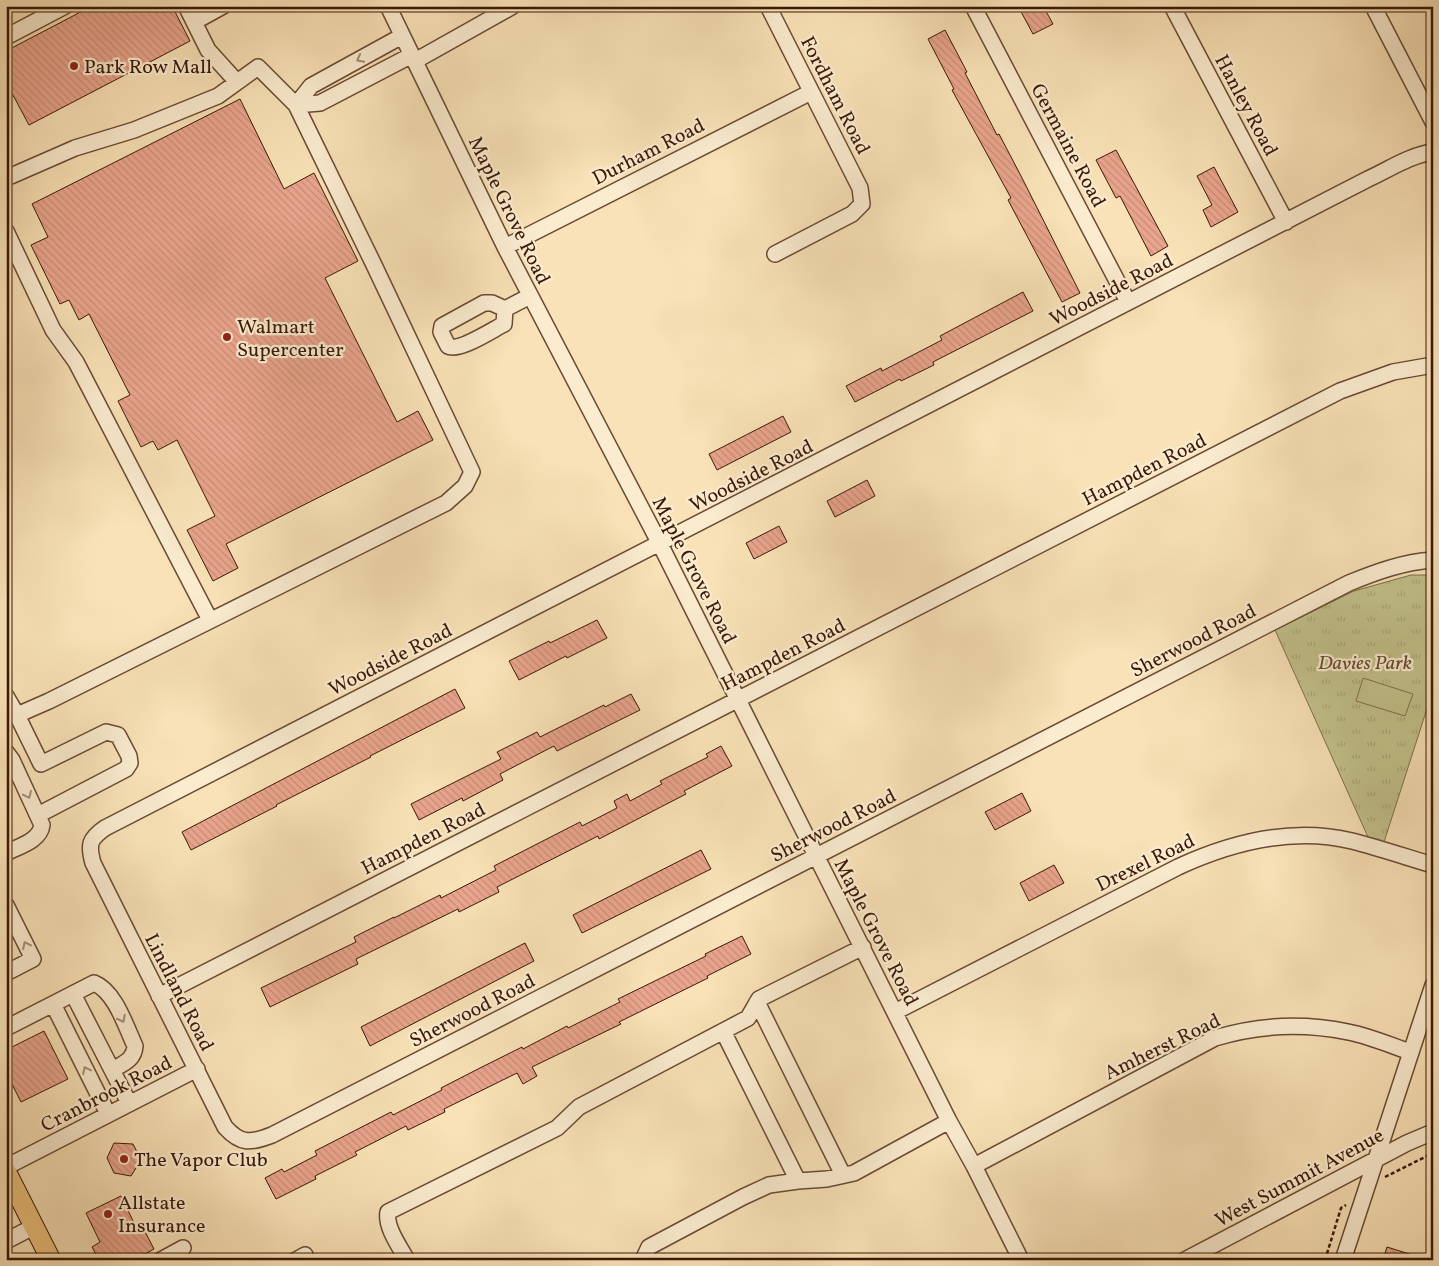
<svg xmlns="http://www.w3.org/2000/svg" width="1439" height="1266" font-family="Vollkorn,serif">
	<defs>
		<pattern id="grass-tufts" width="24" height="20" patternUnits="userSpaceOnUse" patternTransform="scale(1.25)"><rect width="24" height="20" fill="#c2c28b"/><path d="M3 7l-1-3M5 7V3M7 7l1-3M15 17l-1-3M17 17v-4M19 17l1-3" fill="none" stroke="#a7a676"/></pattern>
		<pattern id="building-back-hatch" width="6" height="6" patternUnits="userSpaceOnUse" patternTransform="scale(1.25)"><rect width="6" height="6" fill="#eaa58d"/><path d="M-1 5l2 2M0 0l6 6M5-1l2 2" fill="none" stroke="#c98d78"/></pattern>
	</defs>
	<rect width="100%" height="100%" fill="#f9e2b7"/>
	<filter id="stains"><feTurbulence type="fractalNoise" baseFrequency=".004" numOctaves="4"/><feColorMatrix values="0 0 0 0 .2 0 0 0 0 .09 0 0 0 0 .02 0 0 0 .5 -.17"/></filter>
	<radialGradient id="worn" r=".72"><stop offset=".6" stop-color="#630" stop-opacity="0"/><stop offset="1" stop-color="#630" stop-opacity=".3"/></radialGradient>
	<path fill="url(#grass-tufts)" stroke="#7e6d49" d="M1411,575H1433V690L1384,842L1368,837L1275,630L1354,591Z"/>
	<path fill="#c2c28b" stroke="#7e6d49" d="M1363,678L1413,694L1405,716L1356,701Z"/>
	<path fill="url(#building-back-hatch)" stroke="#3a1807" d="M92,6H172L190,41L29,125L6,82V51Z
		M1018,6H1043L1053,24L1033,34Z
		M945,30L967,72L965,73L997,135L999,134L1021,176L1080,293L1062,302L1008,200L1011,198L952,90L954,89L928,39Z
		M240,99L284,189L314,173L358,261L325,278L397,422L418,411L433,440L226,544L238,568L213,581L187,530L215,516L177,440L158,450L153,441L141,447L118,401L130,395L89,314L79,320L69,300L60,304L31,245L48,237L32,204Z
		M1116,150L1168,246L1151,256L1120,196L1116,198L1096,160Z
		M1214,167L1238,212L1211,227L1203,210L1212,205L1197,176Z
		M1023,292L1033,311L933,362L934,365L901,381L900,379L855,402L846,386L881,368L882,371L942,340L940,336Z
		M783,416L791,432L717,470L709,454Z
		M867,480L875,496L835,517L827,501Z
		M779,526L787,542L754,559L746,543Z
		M597,620L607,638L567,658L566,656L519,680L509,661L549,641L550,643Z
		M455,689L465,708L370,756L371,757L276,805L277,806L191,850L182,832Z
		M631,694L640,710L557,751L554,746L500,774L503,780L463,801L462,798L419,820L411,804L501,759L497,752L537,732L540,737L604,705L605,707Z
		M721,746L732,766L684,791L686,794L599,839L598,836L497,887L499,892L459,912L458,909L356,959L358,964L270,1007L261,988L356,942L354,937L394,917V918L440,895L441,898L496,870L494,866L580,822L582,826L617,808L614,801L627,794L630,801L662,784L660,781L708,757L706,754Z
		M1022,793L1031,811L995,830L985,812Z
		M701,850L711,869L582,933L573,915Z
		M1054,865L1064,883L1029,901L1020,883Z
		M742,936L751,954L707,976L708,978L619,1022L621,1024L532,1067L537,1076L523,1084L517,1073L444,1109L445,1112L408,1130L406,1126L355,1152L357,1155L315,1176L316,1179L276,1199L265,1178L282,1169L284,1172L317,1155L315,1151L391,1112L393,1115L442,1090L441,1088L478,1069L522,1047L523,1049L567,1026L568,1028L620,1002L618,999L706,956L705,954Z
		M525,943L534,961L370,1046L361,1027Z
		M44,1031L68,1079L21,1102L6,1072V1050Z
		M114,1143L133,1144L141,1160L131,1176L114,1173L107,1158Z
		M121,1196L135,1225L140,1222L154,1249L134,1260H99L92,1247L100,1242L86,1213Z
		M1387,1247L1419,1257V1260H1383Z"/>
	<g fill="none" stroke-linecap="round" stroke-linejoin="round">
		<g stroke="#6a4a33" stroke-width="18">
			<path id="minor" d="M186,6L208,50L237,82
				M388,6L505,247L660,544L949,1121L974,1166L1021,1260
				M768,6L860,188L862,204L852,214L775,254
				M973,6L1128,302
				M1172,6L1286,222
				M1373,6L1433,122
				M194,22L223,6
				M6,37L65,6
				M415,61L513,6
				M296,105L311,86L402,36
				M296,105L320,103L412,55
				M1433,152C1410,155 1388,170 1368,179L105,828C89,839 88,845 93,863L225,1127C241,1145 251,1143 272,1135L1349,583C1376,572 1403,562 1433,560
				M6,177L11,176L75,148L134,130L218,96L258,67L296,105L374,265L472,472L465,486L446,503L49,701L17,715L6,696
				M6,231L53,330L76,362L210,620
				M505,247L811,92
				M505,309L504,324C492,330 459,352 448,346L441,332L442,326L484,303H492L505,309L530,296
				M17,715L41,764L106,732L118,735L129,756L130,763L126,769L38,815
				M6,752L12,760L42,825C40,841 19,846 6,853
				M6,905L33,959L6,973
				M73,994L112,1070
				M159,996L1340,391L1393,372L1433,365
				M757,1002L843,1175
				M53,1004L94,983C115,991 126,1027 135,1046C134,1060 124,1063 112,1070L129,1103
				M895,1012L1178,867C1232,842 1293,827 1352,841C1379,848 1406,857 1433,865
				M6,1028L53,1004L108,1114
				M723,1031L798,1181
				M974,1166L1215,1038C1258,1025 1304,1023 1348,1032C1369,1036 1390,1045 1410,1052
				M6,1167L197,1069
				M6,1241L35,1226
				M161,1260L183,1248
				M296,1260L305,1255L307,1260
				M407,1260C400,1247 385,1227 388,1212L557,1128L579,1107L748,1018L759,999L863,947
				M643,1260L649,1247L743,1197L769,1185L798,1181L827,1179L854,1173L949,1121
				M1185,1260L1407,1143L1433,1132
				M1343,1260L1433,985"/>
		</g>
		<g stroke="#3a1807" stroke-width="21">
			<path id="major" d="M6,1171L51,1260"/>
		</g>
		<path stroke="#3a1807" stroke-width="2.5" stroke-dasharray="4 2.5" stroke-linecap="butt" d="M1385,1177L1433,1153
			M1325,1260L1341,1208L1346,1205"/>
		<use href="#minor" stroke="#fbecd0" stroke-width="15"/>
		<use href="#major" stroke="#ecc17c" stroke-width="19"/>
	</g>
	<defs><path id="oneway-chevron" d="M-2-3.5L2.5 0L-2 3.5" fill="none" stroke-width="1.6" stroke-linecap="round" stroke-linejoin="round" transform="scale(1.25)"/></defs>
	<g stroke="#a48d76">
		<use href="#oneway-chevron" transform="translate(360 59) rotate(152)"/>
		<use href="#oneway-chevron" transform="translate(28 795) rotate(65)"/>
		<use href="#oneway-chevron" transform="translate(26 945) rotate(-116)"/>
		<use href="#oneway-chevron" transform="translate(122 1019) rotate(63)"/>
		<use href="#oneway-chevron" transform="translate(86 1070) rotate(-116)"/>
	</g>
	<g fill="#8f2418" stroke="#fbecd0" stroke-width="2">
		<circle cx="74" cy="66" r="5"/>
		<circle cx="227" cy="337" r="5"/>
		<circle cx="124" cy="1159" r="5"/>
		<circle cx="108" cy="1214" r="5"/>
	</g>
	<g text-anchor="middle" stroke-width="4.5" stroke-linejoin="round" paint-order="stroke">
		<g font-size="20" fill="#3a1807" stroke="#fbecd0" text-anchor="start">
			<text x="84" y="73">Park Row Mall</text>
			<text x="237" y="333">Walmart<tspan x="237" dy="23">Supercenter</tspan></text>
			<text x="134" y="1166">The Vapor Club</text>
			<text x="118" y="1209">Allstate<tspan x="118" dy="23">Insurance</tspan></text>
		</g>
		<g font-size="20" fill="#3a1807" stroke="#fbecd0">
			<text transform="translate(836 95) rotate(63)" y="7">Fordham Road</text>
			<text transform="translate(1247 105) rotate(62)" y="7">Hanley Road</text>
			<text transform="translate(1069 145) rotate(62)" y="7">Germaine Road</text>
			<text transform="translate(648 151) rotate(-27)" y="7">Durham Road</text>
			<text transform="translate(510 210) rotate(64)" y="7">Maple Grove Road</text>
			<text transform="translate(1111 289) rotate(-27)" y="7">Woodside Road</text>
			<text transform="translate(1144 469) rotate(-27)" y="7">Hampden Road</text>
			<text transform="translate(751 475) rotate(-27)" y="7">Woodside Road</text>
			<text transform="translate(695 570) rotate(63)" y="7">Maple Grove Road</text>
			<text transform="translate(1193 640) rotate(-27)" y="7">Sherwood Road</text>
			<text transform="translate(783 654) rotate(-27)" y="7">Hampden Road</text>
			<text transform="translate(390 659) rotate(-27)" y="7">Woodside Road</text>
			<text transform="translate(833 825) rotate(-27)" y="7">Sherwood Road</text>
			<text transform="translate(423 838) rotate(-27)" y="7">Hampden Road</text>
			<text transform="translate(1145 862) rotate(-26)" y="7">Drexel Road</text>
			<text transform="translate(877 932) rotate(63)" y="7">Maple Grove Road</text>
			<text transform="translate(180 992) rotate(63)" y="7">Lindland Road</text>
			<text transform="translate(472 1010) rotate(-27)" y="7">Sherwood Road</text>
			<text transform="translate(1162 1046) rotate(-26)" y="7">Amherst Road</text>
			<text transform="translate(106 1093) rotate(-27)" y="7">Cranbrook Road</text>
			<text transform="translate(1299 1177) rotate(-28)" y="7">West Summit Avenue</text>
		</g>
		<g font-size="20" font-style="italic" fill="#634b2f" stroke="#fbecd0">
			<text x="1365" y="669">Davies Park</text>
		</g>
	</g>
	<rect width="1439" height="1266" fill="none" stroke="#f9e2b7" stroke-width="25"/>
	<rect x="8" y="8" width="1424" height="1251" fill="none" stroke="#3a1807" stroke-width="2.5"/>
	<rect x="12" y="12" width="1414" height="1241" fill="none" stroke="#3a1807"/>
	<rect width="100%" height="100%" filter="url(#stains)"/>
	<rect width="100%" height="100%" fill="url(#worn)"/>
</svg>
